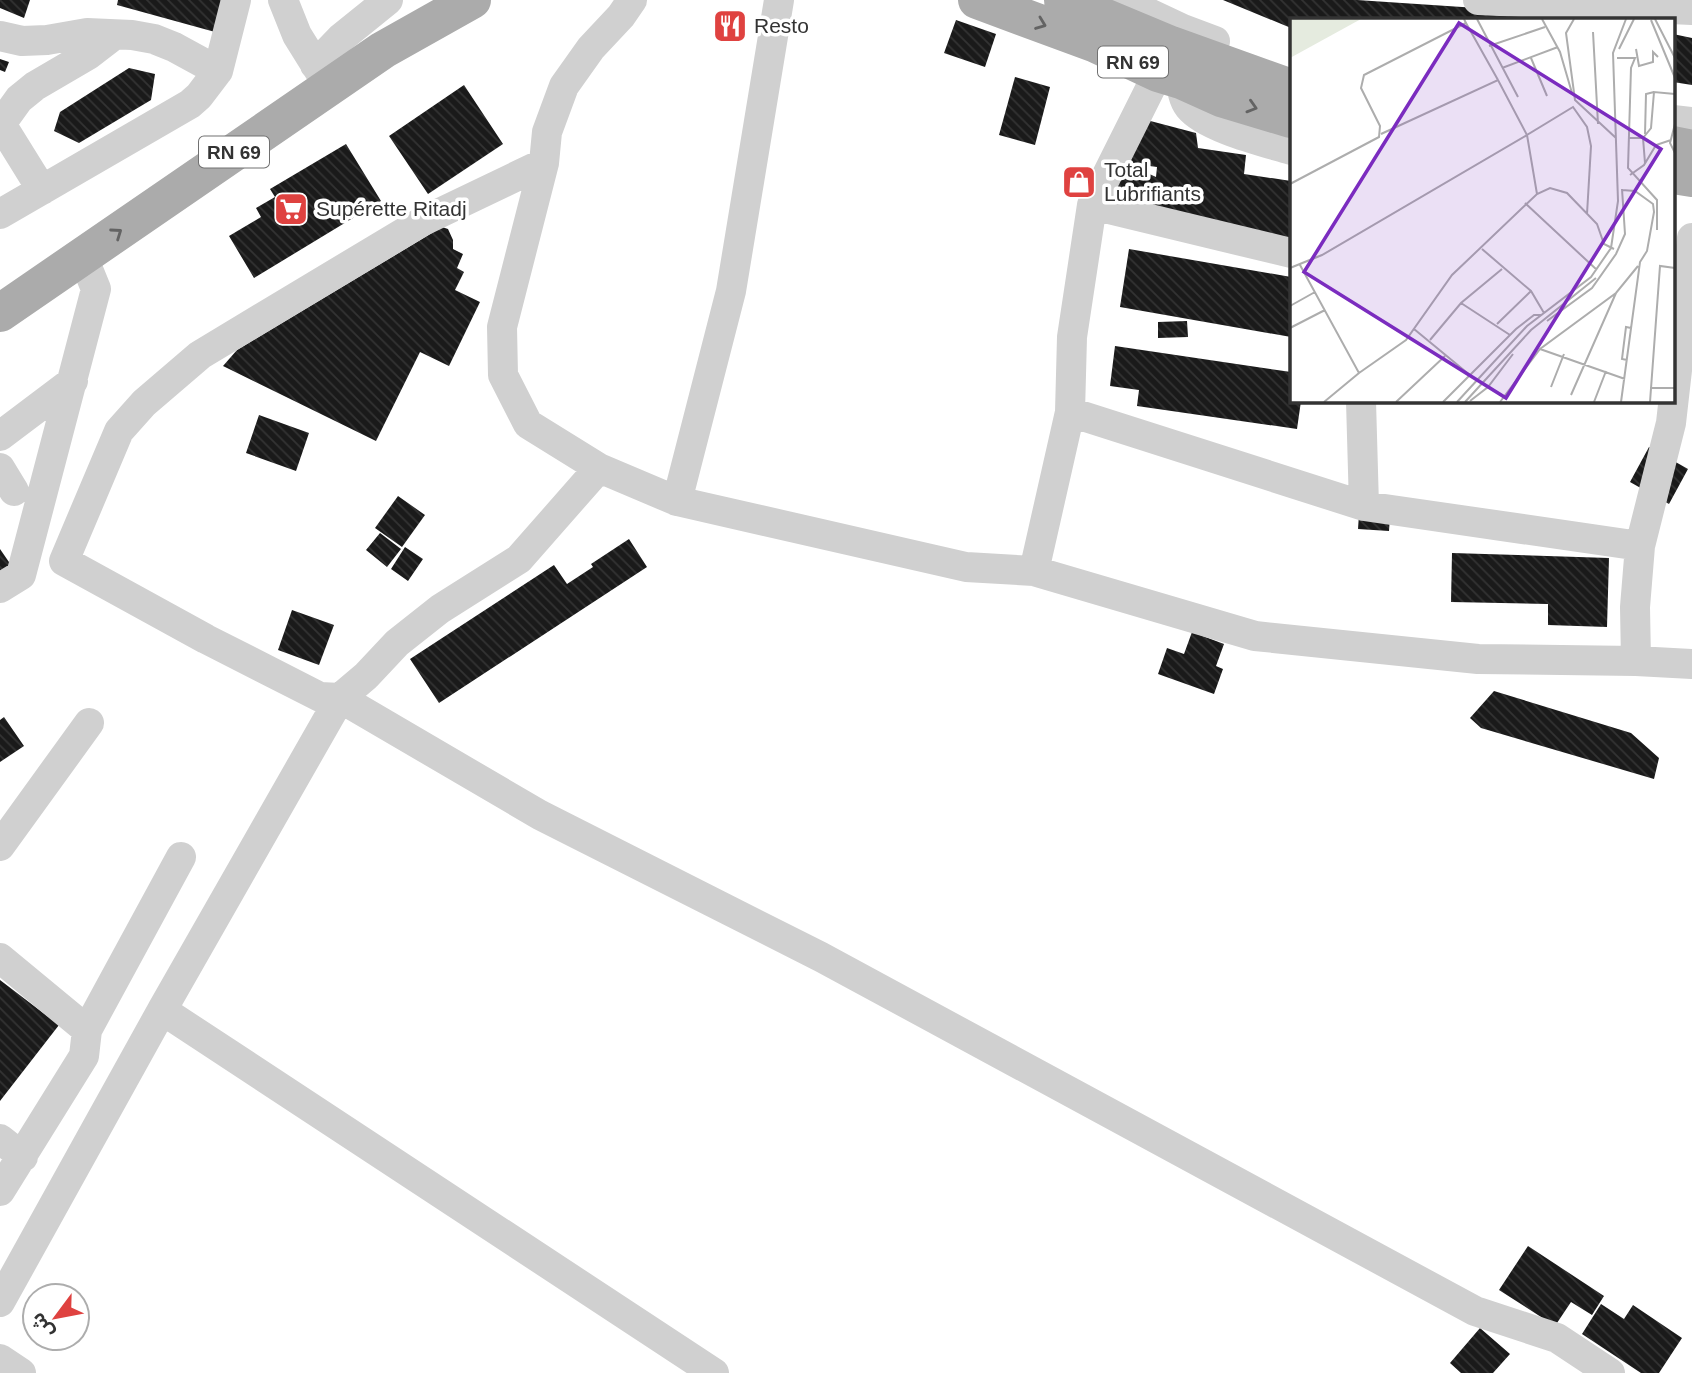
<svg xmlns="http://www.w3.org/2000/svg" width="1692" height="1373" font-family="Helvetica,'Noto Sans Arabic',sans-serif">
	<defs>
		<pattern id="building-back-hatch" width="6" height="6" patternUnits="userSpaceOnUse" patternTransform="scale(1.75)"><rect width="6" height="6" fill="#1a1a1a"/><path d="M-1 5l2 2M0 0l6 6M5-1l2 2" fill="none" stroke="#333"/></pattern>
	</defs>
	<rect width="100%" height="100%" fill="#fff"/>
	<!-- building -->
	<path fill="url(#building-back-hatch)" d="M 0,0 L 30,0 L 24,18 L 0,8 Z
		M 118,0 L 224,0 L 215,32 L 117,5 Z
		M 1223,0 L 1357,0 L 1580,15 L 1593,19 L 1291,19 L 1291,28 Z
		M 956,20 L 996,34 L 985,67 L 944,53 Z
		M 1673,34 L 1692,38 L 1692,85 L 1673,82 Z
		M 0,59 L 9,62 L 5,72 L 0,70 Z
		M 129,68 L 155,74 L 151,100 L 79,143 L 54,131 L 60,112 Z
		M 1015,77 L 1050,87 L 1035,145 L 999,135 Z
		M 464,85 L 503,144 L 428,194 L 389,136 Z
		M 1139,118 L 1196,133 L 1198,148 L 1246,155 L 1244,174 L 1291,181 L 1291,251 L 1149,233 L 1153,199 L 1143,221 L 1098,200 L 1117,159 L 1156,177 L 1157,167 L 1127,163 Z
		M 346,144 L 381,201 L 254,278 L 229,236 L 261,217 L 256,208 L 275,197 L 270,189 Z
		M 442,227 L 448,229 L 453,240 L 453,249 L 463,254 L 457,268 L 464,272 L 455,290 L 480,302 L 449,366 L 420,352 L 376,441 L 223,366 L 237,350 Z
		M 1129,249 L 1291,277 L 1291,337 L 1120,307 Z
		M 1187,321 L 1188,337 L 1158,338 L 1158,322 Z
		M 1115,346 L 1291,372 L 1291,401 L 1301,401 L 1297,429 L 1137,406 L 1139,390 L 1110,386 Z
		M 259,415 L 309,433 L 296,471 L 246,453 Z
		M 1649,447 L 1688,469 L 1669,504 L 1630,482 Z
		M 398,496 L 425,515 L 402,547 L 375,528 Z
		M 1360,500 L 1391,501 L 1389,531 L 1358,529 Z
		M 380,533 L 401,549 L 387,567 L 366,550 Z
		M 629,539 L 647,567 L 439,703 L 410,659 L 554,565 L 567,584 L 593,567 L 591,564 Z
		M 405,547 L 423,559 L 408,581 L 391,569 Z
		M 0,549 L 11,565 L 0,572 Z
		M 1452,553 L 1609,558 L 1607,627 L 1548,625 L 1548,604 L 1451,602 Z
		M 292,610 L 334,625 L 319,665 L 278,650 Z
		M 1192,632 L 1224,644 L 1216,666 L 1223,669 L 1214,694 L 1158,674 L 1167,648 L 1184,654 Z
		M 1494,691 L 1631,733 L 1659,758 L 1654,779 L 1481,728 L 1470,718 Z
		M 4,717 L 24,746 L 0,762 L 0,720 Z
		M 0,980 L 59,1025 L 0,1101 Z
		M 1528,1246 L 1604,1296 L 1592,1315 L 1571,1302 L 1555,1326 L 1499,1290 Z
		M 1601,1304 L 1624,1319 L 1633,1305 L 1682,1338 L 1659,1373 L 1641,1373 L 1582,1334 Z
		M 1480,1328 L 1510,1354 L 1493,1373 L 1461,1373 L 1450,1363 Z"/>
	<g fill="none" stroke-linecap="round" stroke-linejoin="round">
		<!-- minor -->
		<path stroke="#d0d0d0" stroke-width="30" d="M 283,0 L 297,35 L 325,80
			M 632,0 L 621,16 L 591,48 L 564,86 L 547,132 L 544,163 L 502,327 L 503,375 L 528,424 L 599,468 L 677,501 L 966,567 L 1034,571 L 1255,636 L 1478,659 L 1636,661 L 1692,664
			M 1121,0 L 1183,29 L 1215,41
			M 1478,0 L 1692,10
			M 0,36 L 22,41 L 47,40 L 87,33 L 132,35 L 154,39 L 174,47 L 218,71
			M 315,65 L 341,38 L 388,0
			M 1181,80 C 1182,90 1183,99 1189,107 C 1206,128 1265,142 1291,150
			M 1673,120 L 1692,122
			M 544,163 L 423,221 L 200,355 L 144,403 L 119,431 L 64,561 L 206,639 L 320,697 L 340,698 L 366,676 L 397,643 L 440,609 L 519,559 L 599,468
			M 42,190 L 1,124 L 19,99 L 35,86 L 88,55 L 114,35
			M 1092,205 L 1291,253
			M 0,214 L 190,104 L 199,96 L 218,71 L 236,0
			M 1361,401 L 1364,506
			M 1070,412 L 1364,506 L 1640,546
			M 0,436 L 73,381
			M 0,468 L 14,491
			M 677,501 L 731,291 L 779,0
			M 1034,571 L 1070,412 L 1072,337 L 1092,205 L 1158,73
			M 0,588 L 21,575 L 96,289 L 83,257
			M 1636,661 L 1635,607 L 1640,546 L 1671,423 L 1692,238
			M 0,846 L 89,723
			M 0,958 L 87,1030
			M 0,1139 L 23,1157
			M 0,1191 L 84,1056 L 87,1030 L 181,857
			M 0,1302 L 162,1010
			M 0,1359 L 21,1373
			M 714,1373 L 162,1010 L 340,698 L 540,815 L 821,957 L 1475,1311 L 1557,1338 L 1610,1373"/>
		<!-- major -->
		<path stroke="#ababab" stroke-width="38" d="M 977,0 L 1096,44 L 1158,73 L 1181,80 L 1221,98 L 1291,119
			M 1063,0 L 1171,45 L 1291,88
			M 1673,145 L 1692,149
			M 1673,175 L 1692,178
			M 0,313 L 383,50 L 472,0"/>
	</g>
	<!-- one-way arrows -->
	<defs><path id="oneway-chevron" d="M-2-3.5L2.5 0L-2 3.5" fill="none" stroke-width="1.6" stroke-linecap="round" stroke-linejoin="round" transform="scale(1.75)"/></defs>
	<g stroke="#636363">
		<use href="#oneway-chevron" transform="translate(1041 24) rotate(21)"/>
		<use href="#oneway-chevron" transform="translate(1252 107) rotate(17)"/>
		<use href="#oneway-chevron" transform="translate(117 233) rotate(-35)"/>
	</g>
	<!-- icons -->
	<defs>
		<g id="restaurant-square" transform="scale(1.75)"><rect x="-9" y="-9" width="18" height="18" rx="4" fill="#df4240" stroke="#fff"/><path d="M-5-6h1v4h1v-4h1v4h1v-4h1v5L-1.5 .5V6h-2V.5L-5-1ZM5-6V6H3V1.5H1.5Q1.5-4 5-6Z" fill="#fff"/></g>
		<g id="shop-square" transform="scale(1.75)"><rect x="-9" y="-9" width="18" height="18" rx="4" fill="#df4240" stroke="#fff"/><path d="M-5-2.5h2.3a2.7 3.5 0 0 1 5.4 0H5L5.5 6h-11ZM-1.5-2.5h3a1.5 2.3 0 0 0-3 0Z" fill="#fff"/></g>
		<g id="supermarket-square" transform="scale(1.75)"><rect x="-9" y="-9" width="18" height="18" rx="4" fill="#df4240" stroke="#fff"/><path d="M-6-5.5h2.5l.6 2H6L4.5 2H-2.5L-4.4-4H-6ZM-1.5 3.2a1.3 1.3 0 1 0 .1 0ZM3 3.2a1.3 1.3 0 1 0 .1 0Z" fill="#fff"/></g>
	</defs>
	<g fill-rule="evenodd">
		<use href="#restaurant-square" x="730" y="26"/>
		<use href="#shop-square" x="1079" y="182"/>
		<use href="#supermarket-square" x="291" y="209"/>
	</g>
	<g text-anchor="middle" stroke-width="7" stroke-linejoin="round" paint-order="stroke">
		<!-- shield labels -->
		<g fill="#fff" stroke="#707070" stroke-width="2">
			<rect x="1098" y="46.5" width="70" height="31" rx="5"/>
			<rect x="199" y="136.5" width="70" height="31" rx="5"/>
		</g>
		<g font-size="19" font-weight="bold" fill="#333">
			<text x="1133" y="69">RN 69</text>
			<text x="234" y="159">RN 69</text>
		</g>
		<!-- poi labels -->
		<g font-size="21" fill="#333" stroke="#fff" text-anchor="start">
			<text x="754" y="33">Resto</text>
			<text x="1104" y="177">Total<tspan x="1104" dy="24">Lubrifiants</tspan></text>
			<text x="316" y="216">Supérette Ritadj</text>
		</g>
	</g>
	<!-- overview -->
	<g transform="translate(1290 18)">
		<rect width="385" height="385" fill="#fff"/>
		<path d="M 0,1 L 71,1 L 0,40 Z" fill="#e5ebdf"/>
		<path fill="none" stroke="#adadad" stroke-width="2" d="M 187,1 L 228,79M 252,1 L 270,34 L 282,75M 284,1 L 276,15 L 285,82 L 326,120M 365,1 L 385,40M 361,2 L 385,60M 176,5 L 208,62M 303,14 L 308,106M 199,28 L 255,9M 329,31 L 344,1M 346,31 L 349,48 L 363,44 L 363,34 L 368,39M 241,40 L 257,78M 327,40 L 345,40 L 341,50 L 338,150 L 367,182 L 367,212M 212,50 L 268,29M 385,106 L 380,125 L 385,135M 355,116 L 356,76 L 364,74M 339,120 L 353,120 L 355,145M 353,120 L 361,110 L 364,74 L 385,76M 340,157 L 354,147 L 366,127 L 381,122M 0,166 L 89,119 L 90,108 L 71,70 L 74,57 L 176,5 L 174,1M 247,176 L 237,117 L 283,89 L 297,109 L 301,128 L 297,196M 235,185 L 307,252M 192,231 L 241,273 L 254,295M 10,247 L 69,355 L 34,384M 0,250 L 32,237 L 237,117 L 208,62 L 91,116M 171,285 L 220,317M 0,288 L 25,274M 257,303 L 302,270 L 326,236 L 335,216 L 332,171M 207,306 L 241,273M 0,310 L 35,292M 124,311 L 181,358M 140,322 L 171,285 L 212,251M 250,331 L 335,361M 337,342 L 332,341 L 336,309 L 341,310M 69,355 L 116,322 L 162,257 L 247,176 L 260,170 L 277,175 L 307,206 L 314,226 L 324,231M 261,369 L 274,336M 360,370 L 385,370M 281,377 L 326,275M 180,383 L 198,369 L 223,336M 106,384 L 155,338M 153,384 L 226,311 L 244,297 L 251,297M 167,384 L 237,308 L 301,259 L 321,230 L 328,183 L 323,35 L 336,1M 175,384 L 241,312 L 306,260M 210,384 L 250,331 L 326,275 L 348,248M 304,384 L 316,353M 331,384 L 350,244 L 357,233 L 364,194 L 363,186 L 345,173 L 332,172M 360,384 L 370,248 L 385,250"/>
		<path fill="#7b2cbf" fill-opacity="0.15" stroke="#7b2cbf" stroke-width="3.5" d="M 169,5 L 371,131 L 216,380 L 14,254 Z"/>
		<rect width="385" height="385" fill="none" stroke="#333" stroke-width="3.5"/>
	</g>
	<!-- north arrow -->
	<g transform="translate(56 1317) rotate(238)"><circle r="33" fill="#ffffff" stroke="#adadad" stroke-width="2"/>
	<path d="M0-5L12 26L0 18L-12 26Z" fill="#df4240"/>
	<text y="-10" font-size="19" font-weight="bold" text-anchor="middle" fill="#333333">ش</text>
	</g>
</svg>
